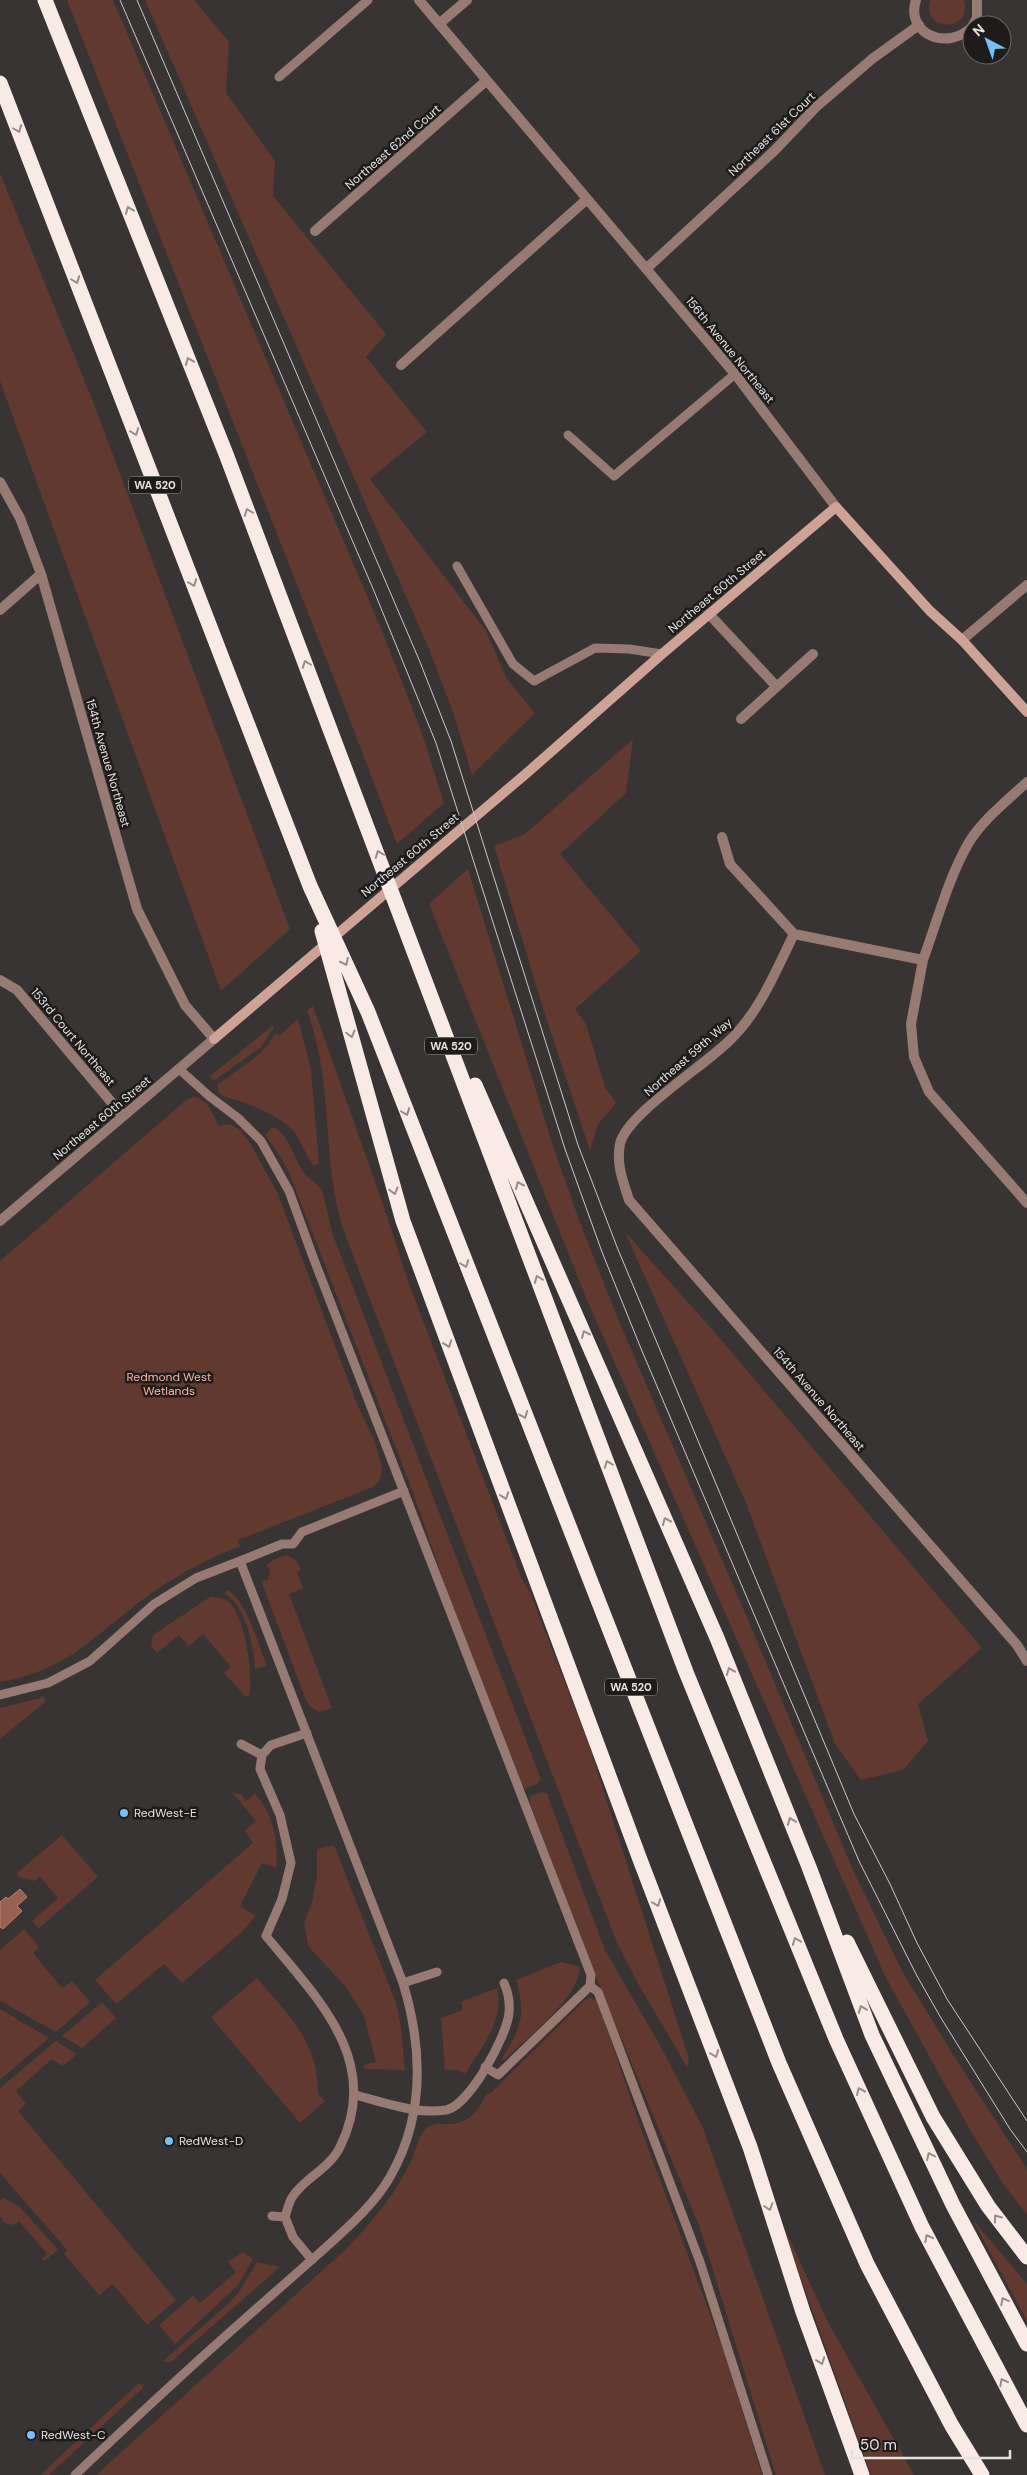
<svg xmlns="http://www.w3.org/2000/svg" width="1027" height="2475" font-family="'DM Sans',sans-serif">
	<rect width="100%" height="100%" fill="#373433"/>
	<!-- green -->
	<path fill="#62392f" d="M 67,0 L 113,0 L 382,631 L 422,733 L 444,803 L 397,844 L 340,694 Z
		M 145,0 L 194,0 L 229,42 L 226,93 L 275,161 L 273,196 L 386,334 L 366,357 L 427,432 L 370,479 L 486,631 L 507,679 L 535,713 L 472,775 L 453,712 L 429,649 Z
		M 930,0 L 964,0 C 973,33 921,33 930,0 Z
		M 0,173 L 92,399 L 290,929 L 221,991 L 0,381 Z
		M 633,739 L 626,793 L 560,854 L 641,951 L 575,1009 L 586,1024 L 605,1087 L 616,1103 L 598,1124 L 590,1151 L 542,1005 L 494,846 L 525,834 Z
		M 468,869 L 554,1149 L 581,1225 L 618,1319 L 749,1622 L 853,1870 L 903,1973 L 959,2064 L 1027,2169 L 1027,2215 L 1002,2182 L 969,2128 L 886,1978 L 587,1300 L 429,904 Z
		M 313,1006 L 385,1210 L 409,1284 L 523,1582 L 530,1592 L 589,1745 L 689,2059 L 687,2067 L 640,1987 L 617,1943 L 343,1229 C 321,1158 334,1081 307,1011 Z
		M 298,1019 L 311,1070 L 319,1163 L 314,1166 C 305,1155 302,1142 294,1132 C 282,1116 243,1101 223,1096 L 219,1093 L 217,1085 C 237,1069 262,1058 275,1034 L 280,1035 Z
		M 272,1026 L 274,1028 L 261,1047 L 214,1081 L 210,1076 Z
		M 193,1097 C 208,1098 212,1114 219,1126 L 230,1124 L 240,1130 L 250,1143 L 277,1192 L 357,1404 L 376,1445 L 382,1468 L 380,1480 L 373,1487 L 238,1540 L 240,1546 C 207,1559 175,1576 146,1597 C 95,1635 67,1671 0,1682 L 0,1261 L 185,1101 Z
		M 273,1127 C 292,1137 293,1159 305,1174 C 311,1181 320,1184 323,1193 C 327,1207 329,1221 333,1235 L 541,1779 L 537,1784 L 525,1789 L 521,1783 L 451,1602 L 411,1487 L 290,1175 L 280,1156 L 265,1135 Z
		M 625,1232 L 711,1328 L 982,1648 L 918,1704 L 928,1741 L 903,1770 L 861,1780 L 835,1744 L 746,1503 Z
		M 286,1555 L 296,1560 L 301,1570 L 297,1572 L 303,1588 L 289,1594 L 332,1708 L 320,1712 L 310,1707 L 306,1700 L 263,1586 L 262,1581 L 268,1580 L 270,1570 L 266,1566 L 273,1560 Z
		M 226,1590 C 247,1598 258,1645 267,1666 L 255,1669 C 254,1647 245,1604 225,1594 Z
		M 210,1597 C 215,1597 221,1597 226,1600 C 245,1611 254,1676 249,1696 L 245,1696 L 224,1673 L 231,1667 L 203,1634 L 189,1646 L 179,1635 L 157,1653 L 151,1647 L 153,1635 Z
		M 44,1697 L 45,1702 L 0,1739 L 0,1708 Z
		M 232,1792 L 242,1795 L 246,1801 L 255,1794 C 273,1812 279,1844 276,1868 L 262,1863 L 240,1906 L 256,1916 L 242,1932 L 182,1983 L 164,1964 L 116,2004 L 95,1980 L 253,1843 L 245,1831 L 256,1821 Z
		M 542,1792 L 547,1794 L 605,1950 L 661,2047 L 703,2128 L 825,2475 L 776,2475 L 700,2228 L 604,1997 L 529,1801 L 531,1796 Z
		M 62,1835 L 98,1877 L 39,1928 L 32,1921 L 58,1898 L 40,1877 L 34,1881 L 17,1876 L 18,1872 Z
		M 334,1845 L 396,2003 L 401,2027 L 405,2070 L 364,2069 L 364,2065 L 376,2062 L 364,2016 L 346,1987 L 308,1946 L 304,1922 L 312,1903 L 317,1876 L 317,1849 Z
		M 24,1929 L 39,1947 L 33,1953 L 62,1988 L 72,1981 L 90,2002 L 56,2032 L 0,2001 L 0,1950 Z
		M 561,1962 L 580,1967 C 579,1998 526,2039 504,2060 L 501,2060 C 520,2028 527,2017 516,1980 Z
		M 257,1978 C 289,2016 318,2041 318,2094 L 325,2101 L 300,2123 L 211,2017 Z
		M 497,1988 C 505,2020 481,2048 465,2074 L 458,2070 L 445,2070 L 441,2018 L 463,2010 L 461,2002 Z
		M 590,1998 L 596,2000 L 599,2006 L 644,2137 L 724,2352 L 762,2475 L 96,2475 L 344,2251 C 370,2224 395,2196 411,2161 C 416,2151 418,2134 428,2127 C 434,2123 439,2124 446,2124 C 468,2125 477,2112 486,2095 L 491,2093 L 586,1999 Z
		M 102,2002 L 116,2018 L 82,2048 L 62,2036 Z
		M 0,2009 L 49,2038 L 0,2080 Z
		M 56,2041 L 77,2054 L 63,2066 L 52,2059 L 16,2091 L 26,2104 L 18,2111 L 176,2300 L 147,2325 L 113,2284 L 99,2295 L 64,2254 L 67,2250 L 0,2173 L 0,2088 Z
		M 3,2198 L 20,2207 L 58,2250 L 44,2261 L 42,2259 L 47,2254 L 19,2221 L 13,2225 L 5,2223 L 0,2217 L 0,2200 Z
		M 779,2217 L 829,2324 L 914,2475 L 871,2475 Z
		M 972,2219 L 1027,2284 L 1027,2321 Z
		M 243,2252 L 253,2259 L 238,2285 L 175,2344 L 159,2325 L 193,2296 L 200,2303 L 236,2272 L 228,2262 Z
		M 257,2262 L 280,2267 L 171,2362 L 162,2362 L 229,2303 L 239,2292 Z
		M 139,2383 L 141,2385 L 144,2383 L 143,2388 L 49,2475 L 40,2475 Z"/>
	<!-- water -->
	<path fill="#9b5f4f" stroke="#b1877b" d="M 20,1889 L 27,1897 L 17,1906 L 22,1911 L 3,1929 L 0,1927 L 0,1902 L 6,1897 L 8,1899 Z"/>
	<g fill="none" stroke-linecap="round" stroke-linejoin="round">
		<!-- lane -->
		<path stroke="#977b73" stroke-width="9" d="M 279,77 L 368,0
			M 568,435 L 614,476 L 735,374
			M 457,566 L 513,664 L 534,681 L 595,648 L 629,649 L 662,654
			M 179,1069 L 209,1096 L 238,1118 L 261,1141 L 289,1191 L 313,1257 L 591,1975 L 590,1986 L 498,2075 L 485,2067
			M 240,1561 L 282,1544 L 293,1544 L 302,1532 L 404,1491
			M 0,1695 L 48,1683 L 90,1661 L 154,1604 L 196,1578 L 240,1561 L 403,1983 C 423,2049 425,2116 390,2177 C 374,2205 347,2228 324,2249 C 296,2274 267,2299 239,2324 C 183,2373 129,2424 75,2475
			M 307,1733 L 271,1745 L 262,1755 L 260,1769 L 280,1815 L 291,1863 L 282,1899 L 266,1936 C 317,1998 383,2061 340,2147 C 330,2168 304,2179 293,2196 C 289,2201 287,2211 285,2217 L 293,2237 L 312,2260
			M 241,1744 L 262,1755
			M 403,1983 L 437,1972
			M 590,1986 L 598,1992 L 700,2262 L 768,2475
			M 355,2095 C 383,2102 417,2115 446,2110 C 469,2106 507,2036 509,2013 C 510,2003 508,1992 504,1983
			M 272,2216 L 285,2217"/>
		<!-- street -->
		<path stroke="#977b73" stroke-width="10" d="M 419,0 L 735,374 L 836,507
			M 916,0 C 905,33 946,52 972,27
			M 439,24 L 467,0
			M 973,25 L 977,18 L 977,0
			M 315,231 L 486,81
			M 647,268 L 774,151 L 816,107 L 872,59 L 919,25
			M 401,365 L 586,200
			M 0,482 L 20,518 L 41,574 L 137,909 L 185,1005 L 214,1039 L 0,1221
			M 0,610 L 41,574
			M 709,614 L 776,686
			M 962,640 L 1027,585
			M 741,719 L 813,654
			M 722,837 L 730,864 L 794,934 L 923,960 L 911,1024 L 914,1057 L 929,1092 L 1027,1203
			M 794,934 C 776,970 761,1009 732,1038 C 709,1063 626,1114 620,1144 C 616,1164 623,1181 629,1200 L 1017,1645 L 1027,1661
			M 923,960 C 937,922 948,879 968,844 C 982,820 1007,801 1027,782
			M 0,980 L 17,990 L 123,1116"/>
		<!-- secondary -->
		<path stroke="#cfa296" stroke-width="10" d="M 214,1039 L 528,772 L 662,654 L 836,507 L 930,611 L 962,640 L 1027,712"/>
		<!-- highway -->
		<path stroke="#f9eae6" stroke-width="15" d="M 45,0 L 226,454 L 686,1672 L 836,2039 L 922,2227 L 1027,2425
			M 0,83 L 310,886 L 368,1012 L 779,2063 L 867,2264 L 952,2426 L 982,2475
			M 322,931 L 403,1221 L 639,1857 L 750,2147 L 803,2312 L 862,2475
			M 475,1085 L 717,1638 L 809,1867 L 872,2035 L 953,2205 L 1027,2344
			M 847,1942 L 933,2117 L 988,2206 L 1027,2257"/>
		<!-- tram -->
		<path stroke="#cbc9c8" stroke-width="1" d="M 120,0 L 374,591 L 436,743 L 565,1149 L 602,1252 L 642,1351 L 859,1861 L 917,1976 L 941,2018 L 1010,2129 L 1027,2152
			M 137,0 L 420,662 L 451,741 L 578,1145 L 617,1247 L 854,1814 L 890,1884 L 917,1943 L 947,1999 L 1027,2121"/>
	</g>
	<!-- one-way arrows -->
	<defs><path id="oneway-chevron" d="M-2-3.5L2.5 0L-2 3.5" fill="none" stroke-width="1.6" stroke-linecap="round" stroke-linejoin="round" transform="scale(1.25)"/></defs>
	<g stroke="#968d8b">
		<use href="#oneway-chevron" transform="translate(18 129) rotate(69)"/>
		<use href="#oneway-chevron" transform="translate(129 210) rotate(-112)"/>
		<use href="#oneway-chevron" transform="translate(76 280) rotate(69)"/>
		<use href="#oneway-chevron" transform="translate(189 361) rotate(-112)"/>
		<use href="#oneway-chevron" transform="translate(135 432) rotate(69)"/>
		<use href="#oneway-chevron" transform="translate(248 512) rotate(-111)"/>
		<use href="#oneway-chevron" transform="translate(193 583) rotate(69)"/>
		<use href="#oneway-chevron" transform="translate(306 664) rotate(-111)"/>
		<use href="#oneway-chevron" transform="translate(379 854) rotate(-111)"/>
		<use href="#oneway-chevron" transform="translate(345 962) rotate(65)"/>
		<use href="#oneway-chevron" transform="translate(351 1034) rotate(75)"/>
		<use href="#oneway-chevron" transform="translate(406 1112) rotate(69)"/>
		<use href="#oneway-chevron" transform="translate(519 1185) rotate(-114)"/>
		<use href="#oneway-chevron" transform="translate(394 1191) rotate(75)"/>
		<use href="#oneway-chevron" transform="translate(465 1264) rotate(69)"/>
		<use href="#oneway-chevron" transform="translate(538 1279) rotate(-111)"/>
		<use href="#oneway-chevron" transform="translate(585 1334) rotate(-114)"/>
		<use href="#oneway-chevron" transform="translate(448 1344) rotate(70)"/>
		<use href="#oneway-chevron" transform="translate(524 1415) rotate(68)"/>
		<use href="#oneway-chevron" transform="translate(608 1464) rotate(-111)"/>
		<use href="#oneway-chevron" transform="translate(505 1496) rotate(70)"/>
		<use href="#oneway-chevron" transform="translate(666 1521) rotate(-114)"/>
		<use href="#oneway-chevron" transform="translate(730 1671) rotate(-112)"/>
		<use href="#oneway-chevron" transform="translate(791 1821) rotate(-112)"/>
		<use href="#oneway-chevron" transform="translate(657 1903) rotate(69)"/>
		<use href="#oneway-chevron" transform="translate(796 1941) rotate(-112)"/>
		<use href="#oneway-chevron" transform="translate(862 2009) rotate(-111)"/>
		<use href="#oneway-chevron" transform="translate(715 2054) rotate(69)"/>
		<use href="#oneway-chevron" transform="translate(860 2091) rotate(-114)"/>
		<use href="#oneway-chevron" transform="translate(930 2156) rotate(-115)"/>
		<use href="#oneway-chevron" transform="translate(769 2207) rotate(72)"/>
		<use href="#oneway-chevron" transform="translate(997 2218) rotate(-126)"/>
		<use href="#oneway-chevron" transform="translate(928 2238) rotate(-118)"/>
		<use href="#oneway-chevron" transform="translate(1004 2301) rotate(-118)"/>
		<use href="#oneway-chevron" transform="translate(821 2361) rotate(70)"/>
		<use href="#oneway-chevron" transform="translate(1003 2382) rotate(-118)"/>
	</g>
	<!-- markers -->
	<g fill="#77bff7" stroke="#1d1c1b" stroke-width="2">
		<circle cx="124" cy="1813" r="5"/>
		<circle cx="169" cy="2141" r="5"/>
		<circle cx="31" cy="2435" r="5"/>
	</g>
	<g text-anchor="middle" stroke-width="5" stroke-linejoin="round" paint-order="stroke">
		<!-- shield labels -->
		<g fill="#1d1c1b" stroke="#a9a7a6" stroke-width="1">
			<rect x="129" y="476.5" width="52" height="17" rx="4"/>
			<rect x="425" y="1037.5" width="52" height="17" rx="4"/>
			<rect x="605" y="1678.5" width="52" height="17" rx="4"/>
		</g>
		<g font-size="11" font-weight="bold" fill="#e5e3e2">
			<text x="155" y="489">WA 520</text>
			<text x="451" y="1050">WA 520</text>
			<text x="631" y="1691">WA 520</text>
		</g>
		<!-- street labels -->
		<g font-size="12" fill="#e5e3e2" stroke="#1d1c1b">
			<text transform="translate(772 134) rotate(-44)" y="4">Northeast 61st Court</text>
			<text transform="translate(393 147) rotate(-41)" y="4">Northeast 62nd Court</text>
			<text transform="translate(730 350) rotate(51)" y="4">156th Avenue Northeast</text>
			<text transform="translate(717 591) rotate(-40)" y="4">Northeast 60th Street</text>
			<text transform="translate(108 763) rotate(74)" y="4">154th Avenue Northeast</text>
			<text transform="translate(410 855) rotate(-40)" y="4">Northeast 60th Street</text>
			<text transform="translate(73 1037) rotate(50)" y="4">153rd Court Northeast</text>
			<text transform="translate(688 1057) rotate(-41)" y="4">Northeast 59th Way</text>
			<text transform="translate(102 1118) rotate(-40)" y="4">Northeast 60th Street</text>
			<text transform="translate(819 1399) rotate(49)" y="4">154th Avenue Northeast</text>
		</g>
		<!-- park labels -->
		<g font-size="12" fill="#fcb3a0" stroke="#1d1c1b">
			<text x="169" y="1381">Redmond West<tspan x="169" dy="14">Wetlands</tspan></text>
		</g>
		<!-- poi labels -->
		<g font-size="12" fill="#e5e3e2" stroke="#1d1c1b" text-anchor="start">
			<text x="134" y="1817">RedWest-E</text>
			<text x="179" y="2145">RedWest-D</text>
			<text x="41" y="2439">RedWest-C</text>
		</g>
	</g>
	<!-- north arrow -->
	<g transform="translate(987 40) rotate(319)"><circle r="24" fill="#1d1c1b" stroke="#6d6c6b"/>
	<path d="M0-4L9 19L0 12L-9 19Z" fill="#77bff7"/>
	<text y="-8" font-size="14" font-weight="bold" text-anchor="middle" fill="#e5e3e2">N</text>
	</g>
	<!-- scale -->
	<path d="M852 2450v8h158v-8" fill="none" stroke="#e5e3e2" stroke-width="2.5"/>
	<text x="860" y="2450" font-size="15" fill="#e5e3e2" stroke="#1d1c1b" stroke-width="4" paint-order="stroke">50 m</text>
</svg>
